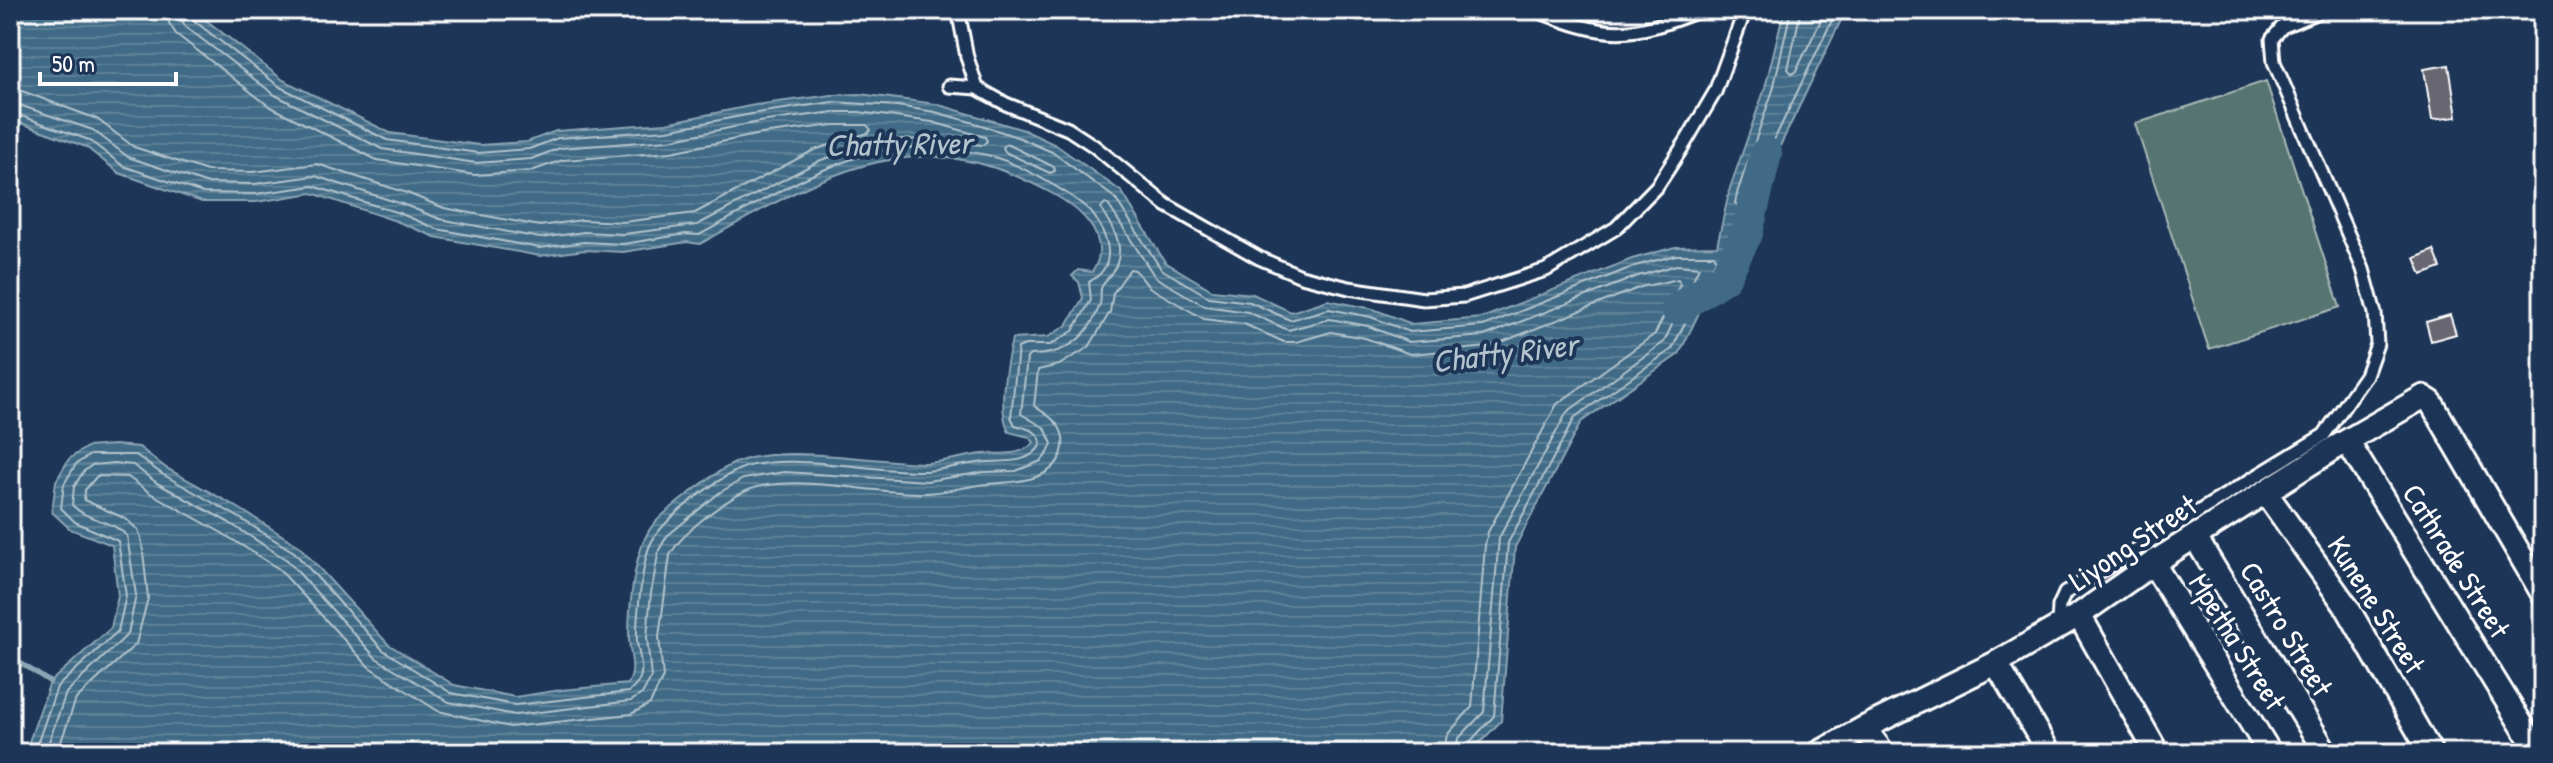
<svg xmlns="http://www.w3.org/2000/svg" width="2553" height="763" font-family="'Patrick Hand',sans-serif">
	<defs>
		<pattern id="water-rules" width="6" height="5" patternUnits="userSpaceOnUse" patternTransform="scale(2)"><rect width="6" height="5" fill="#406b85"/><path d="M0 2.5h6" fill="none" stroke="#5d8197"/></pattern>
	</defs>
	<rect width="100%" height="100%" fill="#1d3557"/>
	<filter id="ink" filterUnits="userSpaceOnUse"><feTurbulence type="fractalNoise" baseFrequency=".0125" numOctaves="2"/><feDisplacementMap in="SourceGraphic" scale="16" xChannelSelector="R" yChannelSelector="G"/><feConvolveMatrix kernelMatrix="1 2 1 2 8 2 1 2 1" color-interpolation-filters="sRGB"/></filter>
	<g filter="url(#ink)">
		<!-- garden -->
		<path fill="#577471" stroke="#abbab8" stroke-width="2" d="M 2266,81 L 2340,307 L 2209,349 L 2135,124 Z"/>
		<!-- water -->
		<path fill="url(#water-rules)" stroke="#8ca6b6" stroke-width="2" d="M 10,10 L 193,10 L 283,80 L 390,133 L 479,145 L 527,142 L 556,131 L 666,123 L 755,105 L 832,95 L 860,94 L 936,104 L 1024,130 L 1056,145 L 1122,192 L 1165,262 L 1212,290 L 1253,294 L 1291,312 L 1328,300 L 1373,309 L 1412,324 L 1482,318 L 1632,259 L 1675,247 L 1717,246 L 1730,188 L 1765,88 L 1784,10 L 1846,10 L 1679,354 L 1581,422 L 1515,547 L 1501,721 L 1470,753 L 25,753 L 50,682 L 111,628 L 118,596 L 112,545 L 70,529 L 52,512 L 56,481 L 69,459 L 87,447 L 114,445 L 139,447 L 166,468 L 237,507 L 299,546 L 388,644 L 454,685 L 515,697 L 561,690 L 628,684 C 637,669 629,654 629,637 C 629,607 634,548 653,525 C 663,513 677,503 690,493 C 704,482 719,470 735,463 C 779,443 873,462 923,463 C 943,463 963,456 983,454 C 1000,453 1022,457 1034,442 L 1029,437 L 1009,432 C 997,408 1006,365 1012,339 L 1048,337 L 1067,325 L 1083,298 L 1079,282 L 1072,276 L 1078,270 L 1092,272 C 1105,254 1099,233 1084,217 C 1067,199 1039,186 1016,176 C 897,124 803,187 700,244 L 687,242 L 623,252 L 585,250 L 540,256 L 435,237 L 396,221 L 312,193 L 256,202 L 202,202 L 119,173 L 86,147 L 10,119 Z"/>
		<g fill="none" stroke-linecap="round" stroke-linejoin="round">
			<!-- shore -->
			<path stroke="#b3c4ce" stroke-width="2" d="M 189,10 L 193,20 L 280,87 L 387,140 L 478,153 L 529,149 L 558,138 L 667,130 L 757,113 L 833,102 L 897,106 L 935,112 L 978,124 L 1020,138 L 1052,152 L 1115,198 L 1161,269 L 1209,297 L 1250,302 L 1290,320 L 1329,309 L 1371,317 L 1410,332 L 1483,326 L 1635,266 L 1676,255 L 1714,255 L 1716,260 L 1672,349 L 1575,417 L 1508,543 L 1494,716 L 1467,745 L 1465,753
				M 1791,10 L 1773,90 L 1738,190 L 1735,203 L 1738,207 L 1743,204 L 1837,10
				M 1801,10 L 1788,69 L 1792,74 L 1796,71 L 1826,10
				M 10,90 L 22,91 L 97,119 L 134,147 L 207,171 L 253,172 L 317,164 L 407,193 L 444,208 L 540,226 L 582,220 L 623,222 L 695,213 L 814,150 L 868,133 L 871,130 L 867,125 L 834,125 L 761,134 L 671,152 L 563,160 L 531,171 L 475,175 L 377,160 L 269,106 L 176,34 L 169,23 L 167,10
				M 10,102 L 93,130 L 128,157 L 205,183 L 254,184 L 315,176 L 402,204 L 440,219 L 540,238 L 584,232 L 623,234 L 697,225 L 821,160 L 892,139 L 938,140 L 983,145 L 987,141 L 985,137 L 932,122 L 859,112 L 834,112 L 759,122 L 669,140 L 560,148 L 531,159 L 476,163 L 382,149 L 275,95 L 186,27 L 181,19 L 179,10
				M 10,112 L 89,140 L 123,166 L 203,193 L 255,194 L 313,186 L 399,213 L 437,229 L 540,248 L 584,242 L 623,244 L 686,234 L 699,235 C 757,205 829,157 895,149 C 922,146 959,149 987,155 C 1014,161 1068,191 1089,210 C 1098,219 1109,241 1108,254 C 1108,268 1100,276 1089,282 L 1091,300 L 1073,331 L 1050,345 L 1025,345 L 1018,348 L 1011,417 L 1015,425 C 1027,429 1040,430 1041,444 C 1031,464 1005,461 987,462 C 966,463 946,470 926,471 C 875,473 782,450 738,470 C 713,482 661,520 650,545 C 642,564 636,621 637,642 C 638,652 644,668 640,678 C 638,684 634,688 629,692 L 515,705 L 451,693 L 383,650 L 294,552 L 233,514 L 162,474 L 136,455 L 90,455 L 76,464 L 64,484 L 61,508 L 75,522 L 118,541 L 126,596 L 118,631 L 57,687 L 34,753
				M 1007,144 L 1054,167 L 1055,171 L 1050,173 L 1005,152 L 1003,147 Z
				M 45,753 L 66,693 L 128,634 L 136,595 L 127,536 C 113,520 87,521 72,505 L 74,487 L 83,472 L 92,465 L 114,463 L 133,465 L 157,483 L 228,522 L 287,560 L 376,658 L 449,702 L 515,715 L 631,701 L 642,694 L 651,678 L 647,637 L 651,593 L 659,550 L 667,536 L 719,493 L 743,479 L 784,472 L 927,481 L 985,472 L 1016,471 L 1041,461 L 1048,453 L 1052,444 L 1045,428 L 1021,414 L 1027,358 L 1030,355 C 1065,355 1089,338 1100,304 C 1102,298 1099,291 1102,286 C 1111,272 1120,267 1119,248 C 1118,234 1107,220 1101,208 L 1105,203 L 1109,206 L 1155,277 L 1205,306 L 1248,312 L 1288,330 L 1330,319 L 1368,326 L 1409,342 L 1484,336 L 1638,276 L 1677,265 L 1699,267 L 1664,342 L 1567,412 L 1499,538 L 1484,712 L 1458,739 L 1455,753
				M 57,753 L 76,699 L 136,644 L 148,598 L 142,542 L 138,530 L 126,519 L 84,500 L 85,490 L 97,476 L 128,477 L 150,493 L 222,533 L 279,569 L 369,667 L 438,711 L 510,727 L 631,714 L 650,704 L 663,677 L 659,637 L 670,555 C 684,530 734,491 762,486 C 814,477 873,494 927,493 C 947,492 967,486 988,484 C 1014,482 1058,482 1063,447 C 1066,425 1049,416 1034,406 L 1038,370 L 1059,365 L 1089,347 L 1110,312 L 1113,293 L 1130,269 L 1135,270 L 1149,287 L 1204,319 L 1244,324 L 1284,342 L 1296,342 L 1331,332 L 1365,338 L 1410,354 L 1489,347 L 1641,287 L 1678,279 L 1680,284 L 1655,334 L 1557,404 L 1488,532 L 1485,545 L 1472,707 L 1447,735 L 1443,753"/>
			<!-- stream -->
			<path stroke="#8ca6b6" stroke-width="5" d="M 10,656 L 50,682"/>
			<!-- river -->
			<path stroke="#406b85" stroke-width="32" d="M 1677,309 L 1725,277 L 1747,233 L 1766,153"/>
		</g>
		<!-- building -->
		<path fill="#676671" stroke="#fff" stroke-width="2" d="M 2449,65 L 2457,117 L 2432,120 L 2424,69 Z
			M 2434,250 L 2441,268 L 2422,275 L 2415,258 Z
			M 2450,315 L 2456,334 L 2431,341 L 2426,322 Z"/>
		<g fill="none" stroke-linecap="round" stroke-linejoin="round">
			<!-- service casing -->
			<g stroke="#fff" stroke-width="17">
				<path id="service" d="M 958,10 L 967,57 L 977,88
					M 1535,10 C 1608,39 1628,39 1701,10
					M 949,86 L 977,88 L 1006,104 L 1068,129 L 1094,146 L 1166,205 L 1259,258 L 1301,276 L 1349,288 L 1424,299 L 1464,296 L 1546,270 L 1616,228 L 1657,186 L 1685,143 L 1715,92 L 1745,10
					M 2058,625 L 2059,606 L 2065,593 L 2324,435 L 2366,375 L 2377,344 L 2375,313 L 2363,269 L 2274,62 L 2272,39 L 2282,27 L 2323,10"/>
			</g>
			<!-- minor casing -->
			<g stroke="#fff" stroke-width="28">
				<path id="minor" d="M 2347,441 L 2539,753
					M 2266,493 L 2348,609 L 2431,753
					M 2195,537 L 2326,753
					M 2153,563 L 2270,753
					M 2079,615 L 2157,753
					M 1996,663 L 2049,753
					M 1864,728 L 1996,663 L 2079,615 L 2153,563 L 2333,449 L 2423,397 L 2431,402 L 2543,594
					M 1819,753 L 1864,728 L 1883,753"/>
			</g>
			<!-- service -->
			<use href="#service" stroke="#1d3557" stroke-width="11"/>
			<!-- minor -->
			<use href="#minor" stroke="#1d3557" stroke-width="22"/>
		</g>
	</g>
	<g text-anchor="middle" stroke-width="8" stroke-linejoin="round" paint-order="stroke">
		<!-- street labels -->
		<g font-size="30" fill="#fff" stroke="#1d3557">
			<text transform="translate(2133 543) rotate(-34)" y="10">Liyong Street</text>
			<text transform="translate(2456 561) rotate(58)" y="10">Cathrade Street</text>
			<text transform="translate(2376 605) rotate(58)" y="10">Kunene Street</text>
			<text transform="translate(2286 629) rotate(59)" y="10">Castro Street</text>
			<text transform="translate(2237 642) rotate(58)" y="10">Mpetha Street</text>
		</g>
		<!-- water labels -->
		<g font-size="32" font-style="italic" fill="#b3c4ce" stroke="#1d3557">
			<text transform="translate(899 144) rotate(-1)" y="11">Chatty River</text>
			<text transform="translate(1505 353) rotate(-7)" y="11">Chatty River</text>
		</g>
	</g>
	<!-- margin -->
	<rect width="2553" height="763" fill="none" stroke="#1d3557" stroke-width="40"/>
	<rect x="20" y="20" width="2513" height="723" fill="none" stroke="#fff" stroke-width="3" filter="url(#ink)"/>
	<!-- scale -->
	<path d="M40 72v12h136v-12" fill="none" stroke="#ffffff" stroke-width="4"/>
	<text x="52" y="72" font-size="24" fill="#ffffff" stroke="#1d3557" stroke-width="6" paint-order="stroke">50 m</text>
</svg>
